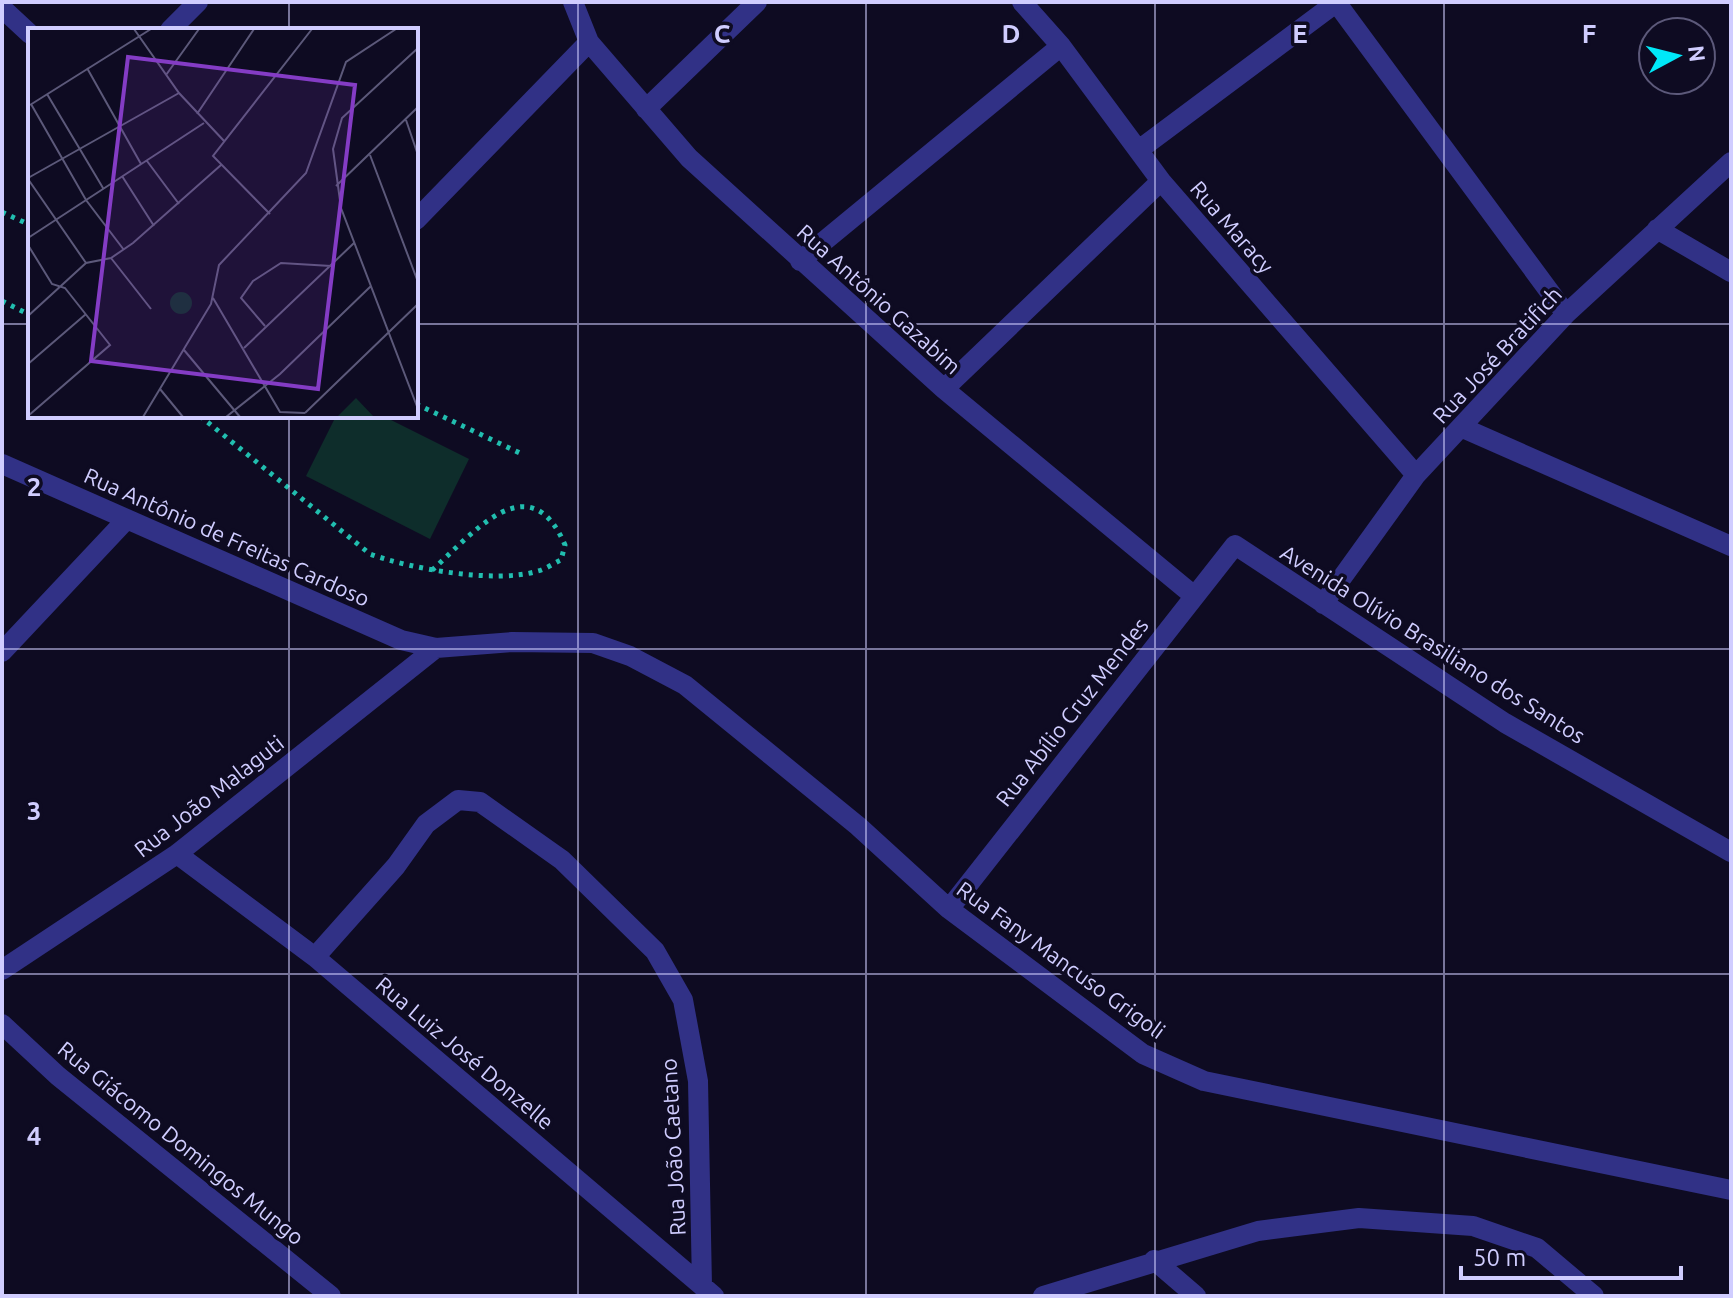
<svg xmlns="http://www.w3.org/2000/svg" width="1733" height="1298" font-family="Ubuntu,sans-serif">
	<rect width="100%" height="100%" fill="#0e0b22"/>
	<!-- park -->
	<path fill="#0e2d2b" d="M 336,416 L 383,416 L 469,459 L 430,539 L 306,476 Z"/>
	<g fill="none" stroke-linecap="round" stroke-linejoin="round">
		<!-- path -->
		<path stroke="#21beaf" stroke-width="5" stroke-dasharray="4 6" stroke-linecap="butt" d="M 2,212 L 30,225
			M 2,301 L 30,315
			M 416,404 L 522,454
			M 200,416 L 370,554 C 411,569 496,584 538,571 C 546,569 554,563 561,560 L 565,545 C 529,461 471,536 430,572"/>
		<!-- minor -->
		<path stroke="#313186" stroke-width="20" d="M 573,2 L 589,42 L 689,158 L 944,389 L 1193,595
			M 1022,2 L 1061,46 L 1161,181 L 1416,475
			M 1336,2 L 1566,314
			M 2,8 L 30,34
			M 170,30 L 198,2
			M 646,109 L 757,2
			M 1140,149 L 1337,2
			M 416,220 L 589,42
			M 1657,229 L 1731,272
			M 800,261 L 1061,46
			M 944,389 L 1161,181
			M 1463,428 L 1731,546
			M 2,464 L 401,640 L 436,648 L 512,642 L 593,643 L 630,656 L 685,685 L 858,826 L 949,909 L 1143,1054 L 1204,1081 L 1731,1190
			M 1323,604 L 1416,475 L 1566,314 L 1731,162
			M 2,652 L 126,520
			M 177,854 L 315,957 L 714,1296
			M 949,909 L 1235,545 L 1505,723 L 1731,852
			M 315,957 L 396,866 L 426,824 L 458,800 L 480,802 L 562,860 L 655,951 L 683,1000 L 698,1081 L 702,1286
			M 2,970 L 177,854 L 436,648
			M 2,1024 L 58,1076 L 331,1296
			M 1154,1260 L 1196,1296
			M 1043,1296 L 1258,1231 L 1359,1218 L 1473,1226 L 1537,1248 L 1594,1296"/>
	</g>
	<!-- grid -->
	<path fill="none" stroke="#d0cdff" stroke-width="2" stroke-opacity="0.55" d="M 289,2 L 289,30M 578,2 L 578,1296M 866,2 L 866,1296M 1155,2 L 1155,1296M 1444,2 L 1444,1296M 2,324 L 30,324M 416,324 L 1731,324M 289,416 L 289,1296M 2,649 L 1731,649M 2,974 L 1731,974"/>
	<g text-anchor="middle" stroke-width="7" stroke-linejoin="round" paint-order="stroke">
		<!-- street labels -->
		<g font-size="22" fill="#d0cdff" stroke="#0e0b22">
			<text transform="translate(1232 227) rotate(49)" y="8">Rua Maracy</text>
			<text transform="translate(879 299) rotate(42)" y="8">Rua Antônio Gazabim</text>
			<text transform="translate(1497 355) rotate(-47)" y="8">Rua José Bratifich</text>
			<text transform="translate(227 537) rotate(24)" y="8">Rua Antônio de Freitas Cardoso</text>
			<text transform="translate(1433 644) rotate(32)" y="8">Avenida Olívio Brasiliano dos Santos</text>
			<text transform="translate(1072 712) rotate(-52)" y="8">Rua Abílio Cruz Mendes</text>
			<text transform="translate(209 796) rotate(-38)" y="8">Rua João Malaguti</text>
			<text transform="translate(1061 960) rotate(36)" y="8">Rua Fany Mancuso Grigoli</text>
			<text transform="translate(465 1053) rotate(40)" y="8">Rua Luiz José Donzelle</text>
			<text transform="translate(181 1143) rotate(39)" y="8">Rua Giácomo Domingos Mungo</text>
			<text transform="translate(673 1147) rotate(-93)" y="8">Rua João Caetano</text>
		</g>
	</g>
	<!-- overview -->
	<g transform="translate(28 28)">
		<rect width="390" height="390" fill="#0e0b22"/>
		<path d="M142 275a11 11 0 1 1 22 0a11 11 0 1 1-22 0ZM 328,370 L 346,389 L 309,389 Z" fill="#0e2d2b"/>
		<path fill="none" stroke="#5c597a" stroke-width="2" d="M 106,1 L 151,65 L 197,114M 390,20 L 314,90 L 305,121 L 313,180 L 390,381M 59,40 L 113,136M 138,47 L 171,1M 19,66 L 75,160M 3,76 L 58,172 L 96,222M 2,77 L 123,1M 169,86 L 226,1M 378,92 L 390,127M 342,127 L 390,254M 119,133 L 151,176M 94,148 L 126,198M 0,150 L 151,65M 0,151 L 58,235M 308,158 L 390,79M 242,186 L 185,128 L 284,1M 0,210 L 176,95M 0,217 L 24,256 L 37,260 L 82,317 L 0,388M 83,230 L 123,281M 185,270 L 252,384 L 277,385M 0,288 L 58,235 L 83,230 L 105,215 L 193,137M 237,298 L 213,270 L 225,253 L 253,235 L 303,238M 216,320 L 326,215M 156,322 L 212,389M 0,336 L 58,286M 132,361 L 155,389M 277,385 L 390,276M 115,389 L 183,276 L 191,237 L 278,145 L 318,34 L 368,1M 198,389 L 252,346 L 343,258"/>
		<path fill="#843cc5" fill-opacity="0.15" stroke="#843cc5" stroke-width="4" d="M 100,29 L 327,57 L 290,361 L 63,333 Z"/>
		<rect width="390" height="390" fill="none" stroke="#d0cdff" stroke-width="4"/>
	</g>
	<g font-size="26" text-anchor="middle" font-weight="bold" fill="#d0cdff" stroke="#0e0b22" stroke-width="7" stroke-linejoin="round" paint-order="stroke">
		<text x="722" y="43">C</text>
		<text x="1011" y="43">D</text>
		<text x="1300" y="43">E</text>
		<text x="1589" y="43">F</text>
		<text x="34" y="496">2</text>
		<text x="34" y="820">3</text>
		<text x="34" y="1145">4</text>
	</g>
	<!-- border -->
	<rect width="1733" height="1298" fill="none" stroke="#d0cdff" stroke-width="8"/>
	<!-- north arrow -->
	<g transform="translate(1677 56) rotate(83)"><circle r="38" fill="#0e0b22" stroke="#5c597a" stroke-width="2"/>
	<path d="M0-6L14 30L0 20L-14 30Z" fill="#00e8f8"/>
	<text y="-12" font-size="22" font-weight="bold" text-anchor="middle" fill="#d0cdff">N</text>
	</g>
	<!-- scale -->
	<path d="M1461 1266v12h220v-12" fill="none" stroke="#d0cdff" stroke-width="4"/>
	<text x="1473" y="1266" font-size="24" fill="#d0cdff" stroke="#0e0b22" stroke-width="6" paint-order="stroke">50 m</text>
</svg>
